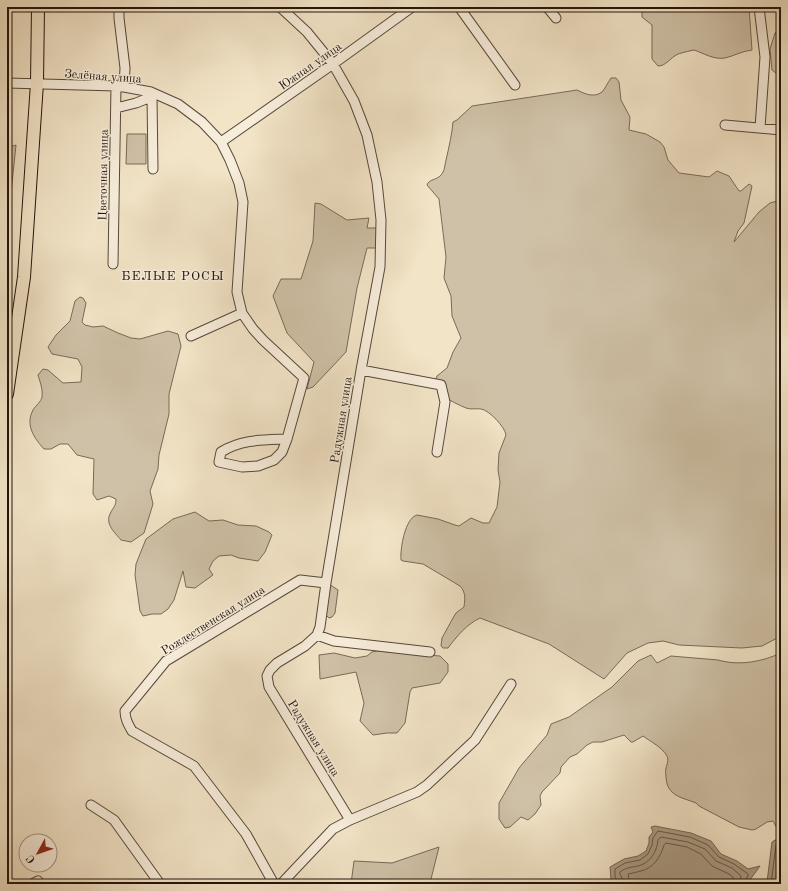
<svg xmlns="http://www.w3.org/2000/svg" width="788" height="891" font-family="'Old Standard TT',serif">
	<rect width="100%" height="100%" fill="#f2e4c7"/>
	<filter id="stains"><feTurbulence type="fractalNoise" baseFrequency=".005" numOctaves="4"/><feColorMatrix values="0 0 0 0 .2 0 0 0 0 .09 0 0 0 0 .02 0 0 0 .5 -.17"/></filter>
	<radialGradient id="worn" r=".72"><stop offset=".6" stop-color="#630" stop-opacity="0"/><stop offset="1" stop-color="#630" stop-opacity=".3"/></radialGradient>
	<!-- green -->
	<path fill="#cfc1a7" stroke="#786a58" d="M 642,7 L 749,7 L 752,50 C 742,51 734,56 725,58 C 714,60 703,53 694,50 C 689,51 681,53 678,54 C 670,58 666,66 658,66 L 652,59 L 652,25 L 642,17 Z
		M 781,29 L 781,74 L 776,73 L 772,70 L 770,49 L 775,33 Z
		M 611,78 L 616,78 L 619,82 L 621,100 L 630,117 L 629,130 L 646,134 L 660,142 L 664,147 L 668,160 L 679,173 L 709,177 L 717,171 L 729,176 L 739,191 L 741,191 L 749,184 L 752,186 L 744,223 L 738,231 L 734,242 L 759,212 L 770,203 L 781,200 L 781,636 L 762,646 L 742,648 L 679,645 L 663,641 L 648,643 L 627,653 L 604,679 L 549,644 L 480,618 C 467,624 457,636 448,648 L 443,648 L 441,646 L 442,638 L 453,618 L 456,613 L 464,607 C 465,598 466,593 460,586 L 423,564 L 403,561 L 401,560 C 400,549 405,518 417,515 L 438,519 L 455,525 L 459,526 L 471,518 L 483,523 L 489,523 L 497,507 L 500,482 L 498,470 L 499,453 L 506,435 C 505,427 489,410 481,409 C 476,408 471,410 466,408 C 459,405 450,401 444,396 C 440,393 437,388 434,384 L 437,376 L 447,368 L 453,352 L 461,338 L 452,316 L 451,296 L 444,278 L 446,257 L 439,199 L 427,185 C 429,178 439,181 443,172 C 445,169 445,163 446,160 C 449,147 452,134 453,122 L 457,120 L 472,106 L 577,90 C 585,94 594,98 602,92 C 605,89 608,82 611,78 Z
		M 127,134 L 146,134 L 146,164 L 126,164 Z
		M 16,145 L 7,231 L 7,148 Z
		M 315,203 L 321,204 L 347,220 L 369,218 L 367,228 L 377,228 L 377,248 L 367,248 L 357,288 L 346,352 L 313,387 L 307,389 L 314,362 L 287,333 L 273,296 L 281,279 L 301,279 L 313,241 Z
		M 80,297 L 83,298 L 86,303 L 82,322 L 85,325 L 93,327 L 103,326 L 118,333 L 131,338 L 140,339 L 168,331 L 178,334 L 181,346 L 169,394 L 169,414 L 159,455 L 158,469 L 150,491 L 153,504 L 144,533 L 131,542 L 121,540 C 115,533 105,524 110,514 C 113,507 116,507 116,499 L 109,496 L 97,500 L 93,494 L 94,459 L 77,455 L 68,444 L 60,444 L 51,449 L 44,449 C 34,438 25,425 33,410 C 36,405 41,402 42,397 C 43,389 40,382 38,375 L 43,369 L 48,370 L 63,383 L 81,382 L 82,367 L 78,359 L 52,354 L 48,347 L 56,335 L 70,321 L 75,301 Z
		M 195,512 L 209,521 L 223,520 L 238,525 L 256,526 L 269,532 L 272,535 L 265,552 L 258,561 L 239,558 L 231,555 L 219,556 L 213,561 L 209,569 L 213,575 L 195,588 L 186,587 L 183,571 L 174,600 L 168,609 L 161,614 L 152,614 L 143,616 L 140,611 L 135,575 L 136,564 L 146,539 L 173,519 Z
		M 329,584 L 338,590 L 335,613 L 332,617 L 329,618 L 325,614 Z
		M 378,651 L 440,656 L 448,664 L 448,672 L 440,683 L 412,688 L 410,692 L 405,723 L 397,733 L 387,733 L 373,735 L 360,721 L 364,703 L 356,672 L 320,679 L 319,655 L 334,653 L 355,658 L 367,656 L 372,652 Z
		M 781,653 L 781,830 L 777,828 L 773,821 L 767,822 L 756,829 L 752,830 L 739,827 L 699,806 L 696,803 C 681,797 667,796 666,777 C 666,774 665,771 666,768 C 667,764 669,760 667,756 C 662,747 651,742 643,736 L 633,742 L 631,742 L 624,735 L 602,742 L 593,742 L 587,745 L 577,754 L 570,757 L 561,767 L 560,773 L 542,792 L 540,796 L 541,805 L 535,814 L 528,820 L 521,817 L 510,827 L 505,828 L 499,819 L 499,803 L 519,768 L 547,735 L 551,724 L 569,717 L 612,687 L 638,661 L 651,655 L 657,663 L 671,656 L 718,660 C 739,666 761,662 781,653 Z
		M 439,847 L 431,879 L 427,884 L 351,884 L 354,861 L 392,863 Z"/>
	<!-- water -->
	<path fill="#ab9d87" stroke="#746655" d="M 655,826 L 691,833 L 711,841 L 721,854 L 737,861 L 748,869 L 760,866 L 747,884 L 617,884 L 611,879 L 610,867 L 624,859 L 638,856 L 646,851 L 649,843 L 649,837 L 653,832 L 651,827 Z
		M 777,839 L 781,840 L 781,879 L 778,884 L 768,884 L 767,882 L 772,842 Z"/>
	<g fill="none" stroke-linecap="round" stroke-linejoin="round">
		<!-- shore -->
		<path stroke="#665848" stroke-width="1" d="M 619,884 L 618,881 L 615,877 L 615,869 L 625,863 L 640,860 L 648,854 L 652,845 L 653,838 L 657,832 L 658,831 L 690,837 L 708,845 L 719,857 L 734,864 L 748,874 L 748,876 L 745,881 L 744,884
			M 624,884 L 623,880 L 620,874 L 620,872 C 628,866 633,868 641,865 C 652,861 657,850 658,840 L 661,837 L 688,842 L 705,849 L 716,861 L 732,868 L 740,875 L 741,877 L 739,884
			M 630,884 L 628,874 C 633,873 637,872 641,871 C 654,868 661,856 664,845 L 666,843 L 687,847 L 701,854 L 712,866 L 729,874 L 733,877 L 733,884
			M 771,884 L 776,845 L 777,844 L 781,844"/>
		<!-- minor casing -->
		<g stroke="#564839" stroke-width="11">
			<path id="minor" d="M 119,7 L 119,18 L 125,68 L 124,87
				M 280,7 L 307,32 L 333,64 L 354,101 L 367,135 L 377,182 L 381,220 L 380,267 L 361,370 L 326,583 L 320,627 L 317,635 L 305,646 L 277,663 L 270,670 L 267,676 L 269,687 L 350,820
				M 459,7 L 515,85
				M 547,7 L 556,18
				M 759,7 L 765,57 L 760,128
				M 7,83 L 116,86 L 124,87 L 151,92 L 178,104 L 202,122 L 221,142 L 230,160 L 239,183 L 243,202 L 237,292 L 242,313 L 253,329 L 263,340 L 304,378 L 287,439 C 263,440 242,439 221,452 L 219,462 L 242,467 L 258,466 L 274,460 L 282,452 L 287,439
				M 152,97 L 153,169
				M 116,108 L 136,103 L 156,95
				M 725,125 L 781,130
				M 221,142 L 333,64 L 412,7
				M 113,264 L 116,86
				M 191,336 L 242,313
				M 361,370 L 441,385 L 445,402 L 437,452
				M 317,635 L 334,641 L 430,652
				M 91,805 L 114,820 L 160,884
				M 32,884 L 38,881 L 40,884
				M 274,884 L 246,834 L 194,766 L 132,731 C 128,724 125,719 125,711 L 166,661 L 300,580 L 326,583
				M 281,884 L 333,829 L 350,820 L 417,792 L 427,785 L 475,740 L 511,684"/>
		</g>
		<!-- major casing -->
		<g stroke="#22140a" stroke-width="14">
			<path id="major" d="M 7,394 L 24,277 L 37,83 L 38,7"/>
		</g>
		<!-- minor -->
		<use href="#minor" stroke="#f7eddb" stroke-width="9"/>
		<!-- major -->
		<use href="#major" stroke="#f2e4c7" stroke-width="12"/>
	</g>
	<g text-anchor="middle" stroke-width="3" stroke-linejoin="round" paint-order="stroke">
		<!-- street labels -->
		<g font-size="12" fill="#22140a" stroke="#f7eddb">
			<text transform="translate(310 66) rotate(-35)" y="4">Южная улица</text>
			<text transform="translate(103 76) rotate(4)" y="4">Зелёная улица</text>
			<text transform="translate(103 175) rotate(-89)" y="4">Цветочная улица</text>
			<text transform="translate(341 420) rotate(-81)" y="4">Радужная улица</text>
			<text transform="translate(213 620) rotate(-32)" y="4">Рождественская улица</text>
			<text transform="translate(314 738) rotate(58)" y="4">Радужная улица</text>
		</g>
		<!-- neighbourhood labels -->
		<g font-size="13" letter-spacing="1" fill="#22140a" stroke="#f7eddb">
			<text x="173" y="280">БЕЛЫЕ РОСЫ</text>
		</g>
	</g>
	<!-- margin -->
	<rect width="788" height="891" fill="none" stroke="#f2e4c7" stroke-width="24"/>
	<rect x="8" y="8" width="772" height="875" fill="none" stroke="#22140a" stroke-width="2"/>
	<rect x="12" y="12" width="764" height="867" fill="none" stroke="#22140a"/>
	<!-- north arrow -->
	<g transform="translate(38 853) rotate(230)"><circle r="19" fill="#f7eddb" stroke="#a29687"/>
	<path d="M0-3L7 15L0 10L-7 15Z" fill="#8f2418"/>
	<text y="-6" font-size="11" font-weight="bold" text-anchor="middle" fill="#22140a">С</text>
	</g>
	<rect width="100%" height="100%" filter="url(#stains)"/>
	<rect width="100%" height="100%" fill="url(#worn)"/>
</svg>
